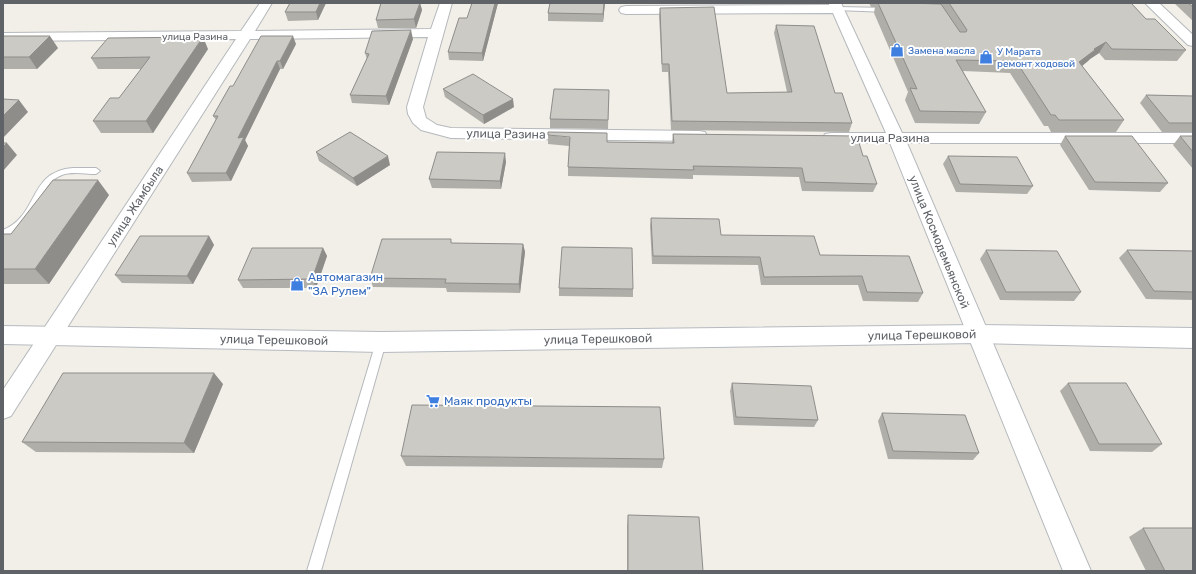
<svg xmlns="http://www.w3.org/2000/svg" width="1196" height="574" font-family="Rubik,sans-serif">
	<rect width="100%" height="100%" fill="#f1efe8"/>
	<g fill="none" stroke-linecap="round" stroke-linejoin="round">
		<!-- service casing -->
		<g stroke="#b5b8bc" stroke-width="2">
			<path id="service" d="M 838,7 L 888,8 L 891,10 L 888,12 L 836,10 L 836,8 Z
				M 73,168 L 96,168 L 100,171 L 96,174 C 85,174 72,171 62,175 C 35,185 43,225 3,237 L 3,230 C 39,216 28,171 73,168 Z
				M 381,338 L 385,339 L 386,342 L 321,571 L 307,571 L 376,342 L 377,339 Z"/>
		</g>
		<!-- minor casing -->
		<g stroke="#b5b8bc" stroke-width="2">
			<path id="minor" d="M 260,3 L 272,3 L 255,31 L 431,29 L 440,3 L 452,3 L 423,107 L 426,118 L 437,125 L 451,128 L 699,131 L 705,132 L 707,136 L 705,140 L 699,141 L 451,138 L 421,130 L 413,123 L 408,114 L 407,107 L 428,37 L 250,39 L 11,416 L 3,419 L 3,390 L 236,39 L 3,41 L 3,33 L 241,31 Z
				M 829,3 L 841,3 L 902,133 L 1193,133 L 1193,143 L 907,143 L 1091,571 L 1063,571 L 890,143 L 831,143 L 825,142 L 823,138 L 825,134 L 831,133 L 886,133 L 833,13 L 626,14 L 621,13 L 619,10 L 621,7 L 626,6 L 829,5 Z
				M 1145,3 L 1159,3 L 1193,35 L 1193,46 L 1188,45 Z"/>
		</g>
		<!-- secondary casing -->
		<g stroke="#b6babf" stroke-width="2">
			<path id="secondary" d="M 977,325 L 1193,328 L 1193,348 L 977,343 L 381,352 L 3,344 L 3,326 L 381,332 Z"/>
		</g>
		<!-- service -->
		<use href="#service" fill="#fff" fill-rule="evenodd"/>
		<!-- minor -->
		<use href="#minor" fill="#fff" fill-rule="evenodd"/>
		<!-- secondary -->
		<use href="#secondary" fill="#fff" fill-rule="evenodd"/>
	</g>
	<!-- wall -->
	<path fill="#afaea9" d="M 326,3 L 318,20 L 288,21 L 285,12 Z
		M 381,3 L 420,3 L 422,10 L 416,28 L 378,28 L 376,20 Z
		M 498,3 L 483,61 L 449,60 L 448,52 Z
		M 550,3 L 605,3 L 603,22 L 548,21 L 548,13 Z
		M 661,3 L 712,3 L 712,4 L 661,4 Z
		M 869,3 L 1131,3 L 1146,19 L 1186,50 L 1177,61 L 1105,60 L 1099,53 L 1090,59 L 1088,61 L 1082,66 L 1124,120 L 1116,132 L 1051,132 L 1048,126 L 1044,126 L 1010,73 L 963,71 L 986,112 L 979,124 L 915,123 L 905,100 L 908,92 L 874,13 L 875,7 L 871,7 Z
		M 1174,3 L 1193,3 L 1193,21 Z
		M 660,8 L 727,93 L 787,92 L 774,33 L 776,25 L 835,93 L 852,123 L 849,132 L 671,130 L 668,72 L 662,72 L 659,16 Z
		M 3,36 L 58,48 L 37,69 L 3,69 Z
		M 413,39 L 389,105 L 352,103 L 350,95 L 367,59 L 365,53 Z
		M 296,44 L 283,69 L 280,69 L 245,140 L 248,146 L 231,181 L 192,182 L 187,173 L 216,120 L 213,116 Z
		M 208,49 L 153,133 L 101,133 L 93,121 L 119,98 L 141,69 L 98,69 L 91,58 Z
		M 443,89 L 514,107 L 484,124 L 445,97 Z
		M 609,90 L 608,129 L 550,128 L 550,119 Z
		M 1146,95 L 1193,96 L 1193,132 L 1162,132 L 1140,103 Z
		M 673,134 L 863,156 L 877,184 L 873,192 L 802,191 L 799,177 L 693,175 L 693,179 L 568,176 L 568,167 L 569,146 L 548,144 L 548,135 L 607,142 L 672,143 Z
		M 1065,136 L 1168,183 L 1160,192 L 1089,190 L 1060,145 Z
		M 1180,136 L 1193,136 L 1193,169 L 1173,145 Z
		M 316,152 L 390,165 L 357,186 L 319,161 Z
		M 948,156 L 1033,186 L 1027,194 L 956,192 L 943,164 Z
		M 506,162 L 501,189 L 432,188 L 429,179 Z
		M 109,195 L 49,284 L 3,284 L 3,234 L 11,234 Z
		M 651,218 L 721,235 L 820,255 L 923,293 L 918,302 L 863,301 L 858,285 L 761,285 L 758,265 L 652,264 L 650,226 Z
		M 209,236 L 214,245 L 193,284 L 122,283 L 115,275 Z
		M 452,243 L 523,244 L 525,252 L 520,293 L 447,292 L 446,288 L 373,287 L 370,278 Z
		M 323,248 L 327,256 L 316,288 L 243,288 L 238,280 Z
		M 986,250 L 1081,292 L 1074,301 L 1000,300 L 980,259 Z
		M 1127,250 L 1193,251 L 1193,300 L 1146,299 L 1119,258 Z
		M 559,288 L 633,289 L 633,297 L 559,296 Z
		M 732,383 L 818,420 L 814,427 L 734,425 L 730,391 Z
		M 1068,383 L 1162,444 L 1152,452 L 1090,451 L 1060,391 Z
		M 223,384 L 194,453 L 36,452 L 22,442 Z
		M 882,413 L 979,453 L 973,460 L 888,459 L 878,421 Z
		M 401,456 L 664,459 L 662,468 L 406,466 Z
		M 628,515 L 703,571 L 627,571 L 627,526 Z
		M 1143,528 L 1193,571 L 1146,571 L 1129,537 Z"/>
	<!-- shaded-wall -->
	<path fill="#8f8d8a" d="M 320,3 L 326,3 L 318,20 L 316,12 Z
		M 420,3 L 422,10 L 416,28 L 414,19 Z
		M 495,3 L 498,3 L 483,61 L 482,53 Z
		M 604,3 L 605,3 L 603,22 L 603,14 Z
		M 411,30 L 413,39 L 389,105 L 386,96 Z
		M 50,36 L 58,48 L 37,69 L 29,57 Z
		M 293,36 L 296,44 L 283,69 L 280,61 Z
		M 203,37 L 208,49 L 153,133 L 146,121 Z
		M 1106,42 L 1099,53 L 1090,59 L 1088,61 L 1072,74 L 1079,62 L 1094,49 Z
		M 277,61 L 280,69 L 245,140 L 248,146 L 231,181 L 226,173 L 238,138 Z
		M 513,99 L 514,107 L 484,124 L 483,115 Z
		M 19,100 L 28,112 L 3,138 L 3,116 Z
		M 7,143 L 17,155 L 3,171 L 3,147 Z
		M 505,153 L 506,162 L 501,189 L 500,181 Z
		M 388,156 L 390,165 L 357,186 L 353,178 Z
		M 98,180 L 109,195 L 49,284 L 35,269 Z
		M 209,236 L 214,245 L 193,284 L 187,276 Z
		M 523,244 L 525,252 L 520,293 L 519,284 Z
		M 323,248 L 327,256 L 316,288 L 312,279 Z
		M 214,373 L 223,384 L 194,453 L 184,443 Z"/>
	<!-- building -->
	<path fill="#cccac5" stroke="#8f8d8a" d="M 290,3 L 320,3 L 316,12 L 285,12 Z
		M 381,3 L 420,3 L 414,19 L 376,20 Z
		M 472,3 L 495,3 L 482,53 L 448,52 L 459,18 L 467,18 Z
		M 550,3 L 604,3 L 603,14 L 548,13 Z
		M 878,3 L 906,3 L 941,4 L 960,32 L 966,32 L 967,30 L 949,3 L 1131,3 L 1146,19 L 1155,19 L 1186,50 L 1112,49 L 1106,42 L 1094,49 L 1095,50 L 1079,62 L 1124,120 L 1059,120 L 1055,115 L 1051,115 L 1016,61 L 956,60 L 986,112 L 920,111 L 910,88 L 917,89 Z
		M 1188,3 L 1193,3 L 1193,7 Z
		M 714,7 L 727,93 L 792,92 L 776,25 L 814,26 L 835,93 L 842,93 L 852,123 L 672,121 L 669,64 L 662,64 L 660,8 Z
		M 411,30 L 386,96 L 350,95 L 369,54 L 365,53 L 372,31 Z
		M 3,36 L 50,36 L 29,57 L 3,57 Z
		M 261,36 L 293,36 L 280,61 L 277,61 L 238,138 L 244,137 L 226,173 L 187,173 L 218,116 L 213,116 L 230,86 L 233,86 Z
		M 203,37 L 146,121 L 93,121 L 110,98 L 119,98 L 150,57 L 91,58 L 108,38 Z
		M 473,74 L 513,99 L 483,115 L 443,89 Z
		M 554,89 L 609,90 L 608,120 L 550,119 Z
		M 1146,95 L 1193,96 L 1193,123 L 1169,123 Z
		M 3,99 L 19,100 L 3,116 Z
		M 350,132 L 388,156 L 353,178 L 316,152 Z
		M 548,132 L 607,133 L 607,142 L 674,143 L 673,134 L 857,136 L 863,156 L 867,156 L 877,184 L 805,182 L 802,168 L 693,166 L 694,170 L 568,167 L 570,137 L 548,135 Z
		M 1065,136 L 1132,136 L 1168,183 L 1095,182 Z
		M 1180,136 L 1193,136 L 1193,152 Z
		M 3,143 L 7,143 L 3,147 Z
		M 437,152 L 505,153 L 500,181 L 429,179 Z
		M 948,156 L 1017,157 L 1033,186 L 960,184 Z
		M 53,180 L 98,180 L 35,269 L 3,269 L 3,234 L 11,234 Z
		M 651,218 L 719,219 L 721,235 L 814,236 L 820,255 L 909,256 L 923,293 L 867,292 L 862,276 L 764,277 L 760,257 L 653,256 Z
		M 140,236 L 209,236 L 187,276 L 115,275 Z
		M 382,239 L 451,239 L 451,243 L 523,244 L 519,284 L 445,283 L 446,279 L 370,278 Z
		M 562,247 L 632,248 L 633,289 L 559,288 Z
		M 252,248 L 323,248 L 312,279 L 238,280 Z
		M 986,250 L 1057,251 L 1081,292 L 1006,292 Z
		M 1127,250 L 1193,251 L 1193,292 L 1154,291 Z
		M 63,373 L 214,373 L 184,443 L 22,442 Z
		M 732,383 L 811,386 L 818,420 L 736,417 Z
		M 1068,383 L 1126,383 L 1162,444 L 1099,444 Z
		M 412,405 L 660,407 L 664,459 L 401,456 Z
		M 882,413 L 965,415 L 979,453 L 893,451 Z
		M 628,515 L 699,517 L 703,571 L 628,571 Z
		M 1143,528 L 1193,528 L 1193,571 L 1165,571 Z"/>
	<!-- icons -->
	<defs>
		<g id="shop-bare" transform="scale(1.08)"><path d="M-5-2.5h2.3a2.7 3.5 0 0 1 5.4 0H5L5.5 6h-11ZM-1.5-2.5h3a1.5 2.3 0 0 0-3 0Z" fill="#3f7fe0" stroke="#fff" stroke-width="2.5" paint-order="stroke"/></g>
		<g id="supermarket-bare" transform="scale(1.08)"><path d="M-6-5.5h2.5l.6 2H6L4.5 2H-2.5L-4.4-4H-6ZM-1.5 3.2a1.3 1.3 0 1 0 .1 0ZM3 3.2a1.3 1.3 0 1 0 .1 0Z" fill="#3f7fe0" stroke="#fff" stroke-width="2.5" paint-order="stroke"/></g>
	</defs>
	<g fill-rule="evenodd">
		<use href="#shop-bare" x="897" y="50"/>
		<use href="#shop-bare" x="986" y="57"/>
		<use href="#shop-bare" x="297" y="284"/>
		<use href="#supermarket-bare" x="433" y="401"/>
	</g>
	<g text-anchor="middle" stroke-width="4" stroke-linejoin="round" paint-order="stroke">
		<!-- far-street labels -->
		<g font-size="10" fill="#5f6368" stroke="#fff">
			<text x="195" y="40">улица Разина</text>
		</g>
		<!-- far-shop labels -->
		<g font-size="10" fill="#366cbe" stroke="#fff" text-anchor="start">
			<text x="908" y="54">Замена масла</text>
			<text x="997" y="55">У Марата<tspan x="997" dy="12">ремонт ходовой</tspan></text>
		</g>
		<!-- street labels -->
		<g font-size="12" fill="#5f6368" stroke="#fff">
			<text transform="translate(506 134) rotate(1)" y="4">улица Разина</text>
			<text x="890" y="142">улица Разина</text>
			<text transform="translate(135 206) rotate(-57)" y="4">улица Жамбыла</text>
			<text transform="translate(939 242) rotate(68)" y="4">улица Космодемьянской</text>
			<text transform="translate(922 335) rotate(-1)" y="4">улица Терешковой</text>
			<text transform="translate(598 339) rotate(-1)" y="4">улица Терешковой</text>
			<text transform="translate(274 340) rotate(1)" y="4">улица Терешковой</text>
		</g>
		<!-- shop labels -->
		<g font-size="12" fill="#366cbe" stroke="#fff" text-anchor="start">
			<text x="308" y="281">Автомагазин<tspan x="308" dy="14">"ЗА Рулем"</tspan></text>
			<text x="444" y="405">Маяк продукты</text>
		</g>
	</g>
	<!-- border -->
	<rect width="1196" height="574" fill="none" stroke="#5f6368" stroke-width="8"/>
</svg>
